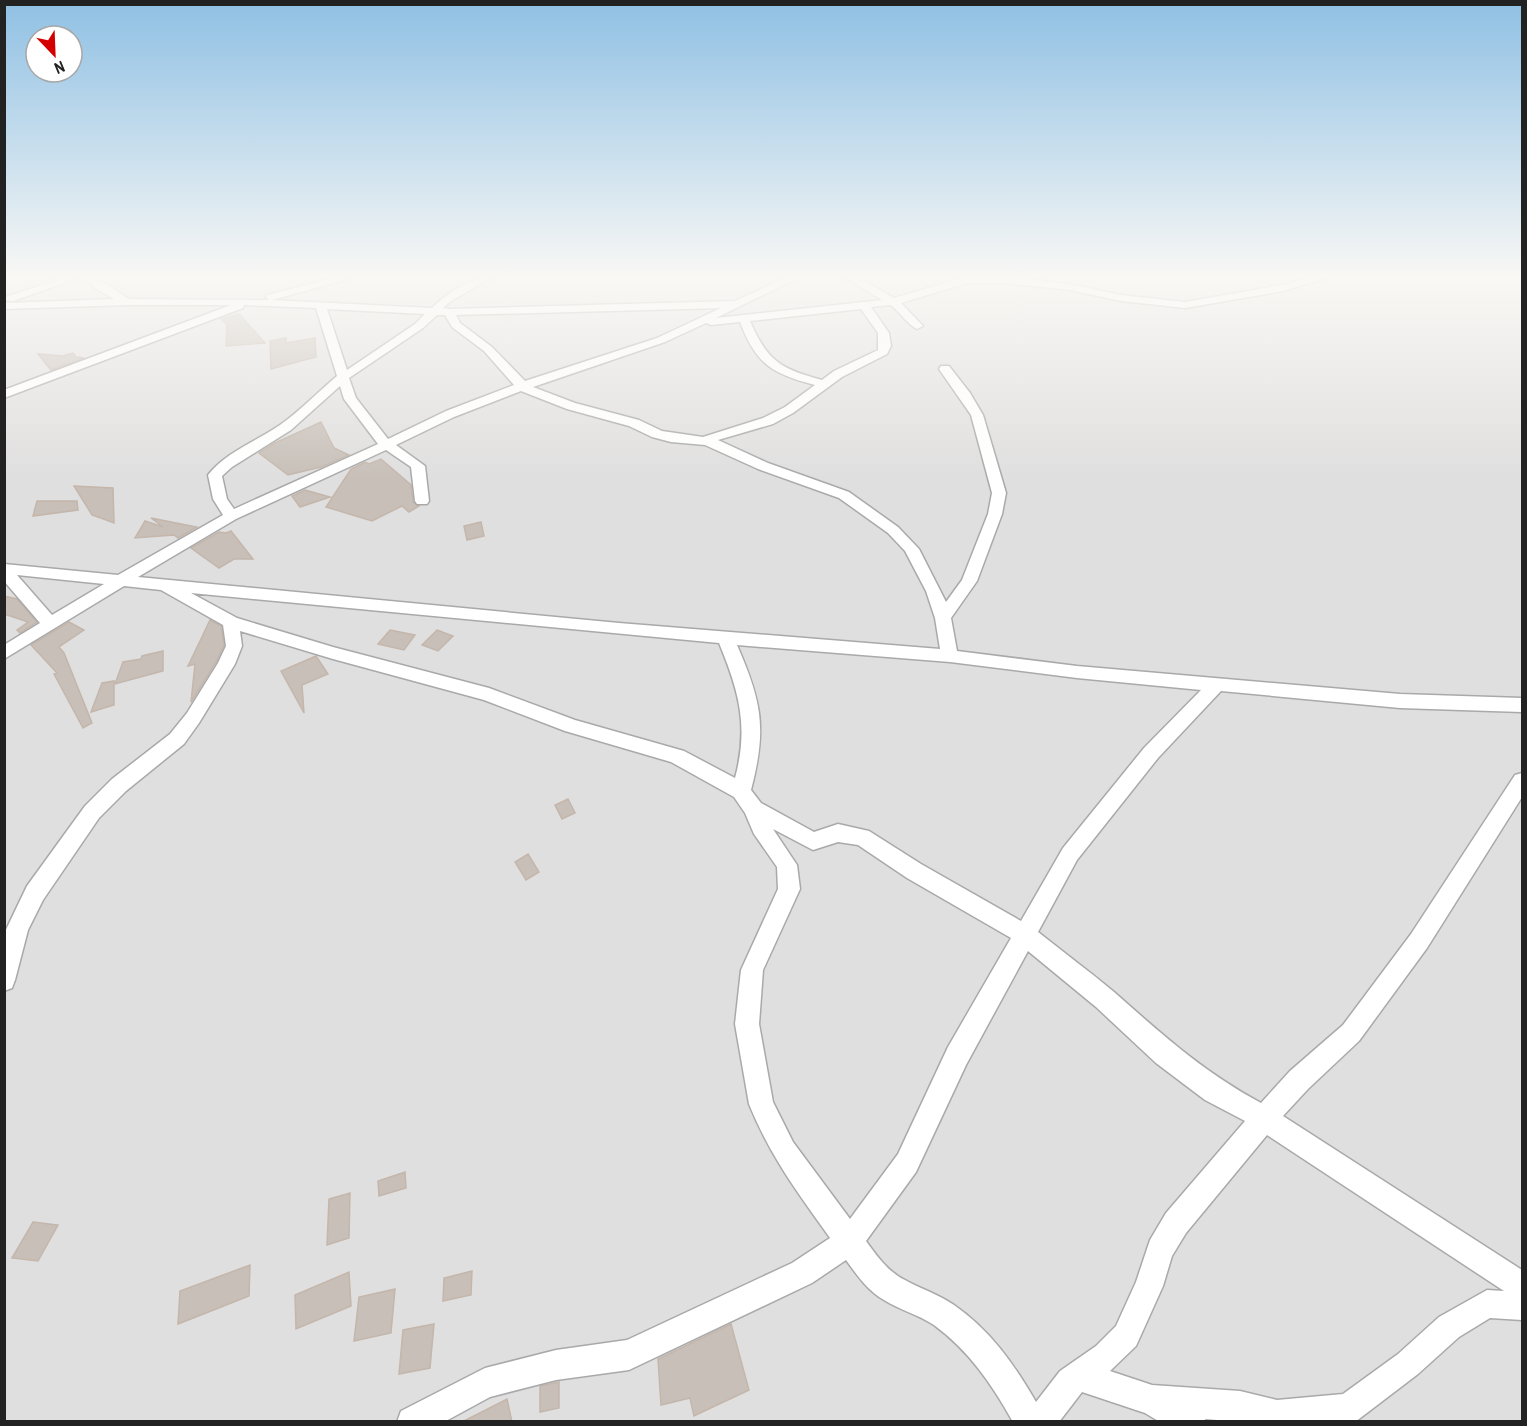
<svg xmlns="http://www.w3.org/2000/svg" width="1527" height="1426" font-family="'Archivo Narrow',sans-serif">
	<rect width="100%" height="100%" fill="#f2efe9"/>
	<!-- residential -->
	<path fill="#e0dfdf" d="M 5,278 L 1522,278 L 1522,1421 L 5,1421 Z"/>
	<!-- building -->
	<path fill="#c7bfb8" stroke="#c4b6ab" stroke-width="1.5" d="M 239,314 L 265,343 L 226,346 L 227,325 L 221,319 Z
		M 286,338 L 286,343 L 315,338 L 316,357 L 271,369 L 270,341 Z
		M 73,353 L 76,357 L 84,358 L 51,370 L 38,354 L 63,356 Z
		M 321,422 L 334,448 L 349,455 L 321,467 L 288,475 L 259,453 L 275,443 Z
		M 381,459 L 411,485 L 413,502 L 419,506 L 409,512 L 402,506 L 372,521 L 326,507 L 351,469 L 365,462 L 369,464 Z
		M 74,486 L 113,488 L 114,523 L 92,515 Z
		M 305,490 L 330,497 L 300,507 L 292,496 Z
		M 37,501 L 77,501 L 78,510 L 33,516 Z
		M 151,518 L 197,527 L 178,538 L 174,535 L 135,538 L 145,521 L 163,527 Z
		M 481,522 L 484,536 L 467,540 L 464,526 Z
		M 231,531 L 253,559 L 234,559 L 219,568 L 191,548 L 219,532 L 226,533 Z
		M 4,596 L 17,599 L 37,622 L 20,633 L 17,630 L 28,622 L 4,614 Z
		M 210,620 L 221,626 L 224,645 L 216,662 L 191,702 L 195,664 L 188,666 Z
		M 69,622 L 84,630 L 59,647 L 64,653 L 92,723 L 83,728 L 54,674 L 57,673 L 31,645 Z
		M 390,630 L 415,635 L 404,650 L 378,644 Z
		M 437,630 L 453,636 L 438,651 L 422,645 Z
		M 163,651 L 163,671 L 115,684 L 123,662 L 141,659 L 142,656 Z
		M 316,656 L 328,674 L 302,685 L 304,713 L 281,671 Z
		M 114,681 L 114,705 L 91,712 L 102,683 Z
		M 568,799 L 575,813 L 562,819 L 555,805 Z
		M 528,854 L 539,872 L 526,880 L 515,862 Z
		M 405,1172 L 406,1188 L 379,1196 L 378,1181 Z
		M 350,1193 L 349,1238 L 327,1245 L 329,1199 Z
		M 33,1222 L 58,1225 L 38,1261 L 12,1258 Z
		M 250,1265 L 249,1296 L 178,1324 L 180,1291 Z
		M 472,1271 L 471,1295 L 443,1301 L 444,1278 Z
		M 349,1272 L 351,1306 L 296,1329 L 295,1295 Z
		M 395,1289 L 391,1333 L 354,1341 L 359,1297 Z
		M 434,1324 L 430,1368 L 399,1374 L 403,1330 Z
		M 731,1324 L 749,1390 L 694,1416 L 690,1398 L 661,1405 L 658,1359 Z
		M 559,1382 L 559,1408 L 540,1412 L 540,1386 Z
		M 507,1399 L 512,1422 L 462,1422 Z"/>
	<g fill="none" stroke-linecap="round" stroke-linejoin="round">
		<!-- street casing -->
		<g stroke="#a9a9a9" stroke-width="3">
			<path id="street" d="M 63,278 L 78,278 L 13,301 L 4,300 L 5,297 Z
				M 86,278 L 97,278 L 129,299 L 269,300 L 266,297 L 267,295 L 334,278 L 352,278 L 272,300 L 432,308 C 447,293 469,278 491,278 L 451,301 L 443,308 L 449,309 L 735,301 L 785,278 L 798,278 L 716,318 L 882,300 L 846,278 L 859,278 L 894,298 L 962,278 L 1015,278 L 1070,284 L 1121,295 L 1185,302 L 1282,285 L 1309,278 L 1326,278 L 1283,291 L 1185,308 L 1121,301 L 1070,290 L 1004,283 L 967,283 L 901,303 L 923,326 L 917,329 C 908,325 900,312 891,305 L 871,307 L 889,333 L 891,346 L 887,354 L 842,377 L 793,413 L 773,424 L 718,440 L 768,463 L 849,492 L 898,527 L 919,549 L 946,602 L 962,580 L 988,514 L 992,493 L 971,415 L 939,369 L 941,366 L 949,366 L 970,393 L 983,415 L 1006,493 L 1002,514 L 977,581 L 951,618 L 957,651 L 1077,666 L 1400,694 L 1522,698 L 1522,712 L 1400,708 L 1221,691 L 1158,758 L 1077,860 L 1038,932 C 1063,952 1089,971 1114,992 C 1164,1036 1202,1071 1261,1103 L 1290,1071 L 1343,1025 L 1411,934 L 1515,775 L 1522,773 L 1522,797 L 1427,948 L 1359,1041 L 1308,1089 L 1283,1116 L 1522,1270 L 1522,1320 L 1490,1318 L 1459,1337 L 1418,1374 L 1355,1422 L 1241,1422 L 1205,1419 L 1206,1422 L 1160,1422 L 1145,1413 L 1082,1392 L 1059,1422 L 1013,1422 C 992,1384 969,1351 934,1325 C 917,1314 900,1310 884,1300 C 867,1290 857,1275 846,1260 L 812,1283 L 629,1370 L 556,1380 L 490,1397 L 444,1422 L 397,1422 L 401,1411 L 485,1368 L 556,1350 L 627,1340 L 792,1263 L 830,1238 C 798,1193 770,1156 749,1104 L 735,1024 L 741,970 L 778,889 L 777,867 L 754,834 L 745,813 L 734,797 L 671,762 L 565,731 L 484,700 L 333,659 L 240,631 L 242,646 L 235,664 L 199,723 L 184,744 L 126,791 L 99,818 L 43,900 L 28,930 L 15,980 L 12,988 L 4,991 L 4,934 L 27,886 L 85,806 L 112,779 L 170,734 L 187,713 L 218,663 L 226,646 L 223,625 L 161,590 L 124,586 L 4,659 L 4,645 L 40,623 L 4,581 L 4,564 L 118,575 L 223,515 L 213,499 L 208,475 C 226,452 257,441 280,425 C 300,411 318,392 337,376 L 316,308 L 244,305 L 243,308 L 4,398 L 4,390 L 231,305 L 127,305 L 4,309 L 4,303 L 114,299 L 95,288 ZM 721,308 L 657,338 L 525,381 L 492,347 L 460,323 L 456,315 ZM 327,309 L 425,314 L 415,324 L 347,370 ZM 861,309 L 878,333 L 878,350 L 834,371 L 822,380 C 781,369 767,361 750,321 ZM 437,315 L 445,315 L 452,327 L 484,351 L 514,385 L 446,411 L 388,439 L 356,398 L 349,378 L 423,328 ZM 740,322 C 756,364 772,374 815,385 L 785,407 L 763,418 L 703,437 L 662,431 L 639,420 L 575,403 L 533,387 L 665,342 L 706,323 L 711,325 ZM 340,386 L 344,399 L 378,444 L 234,509 L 227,499 L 222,476 L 232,467 L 291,430 ZM 521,391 L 567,409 L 629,426 L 652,437 L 671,442 L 705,445 L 758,469 L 839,498 L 888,533 L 905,551 L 926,591 L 935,618 L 940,649 L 619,623 L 138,577 L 236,519 L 386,450 L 411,467 L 415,501 L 417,504 L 427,504 L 429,501 L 425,466 L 396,445 L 454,417 ZM 17,575 L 104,584 L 52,615 ZM 191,593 L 719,643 C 739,691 749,727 735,778 L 684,751 L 575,720 L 489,688 L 333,647 L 237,618 ZM 737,645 L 950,662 L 1077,678 L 1201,690 L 1144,748 L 1063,848 L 1021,921 L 921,864 L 869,831 L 838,824 L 814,832 L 761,803 L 751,790 C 767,729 762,702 737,645 ZM 773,829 L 813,850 L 838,842 L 858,845 L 907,878 L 1011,938 L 948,1047 L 898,1154 L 850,1219 L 793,1142 L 773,1102 L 759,1024 L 763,970 L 800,889 L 797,865 ZM 1028,951 L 1096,1007 L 1156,1063 L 1205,1100 L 1245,1121 L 1166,1213 L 1150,1240 L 1136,1282 L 1116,1326 L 1096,1346 L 1060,1371 L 1036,1402 C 1014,1364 990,1330 954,1305 C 938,1294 921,1289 905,1280 C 888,1272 877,1256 866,1241 L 916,1172 L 966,1065 ZM 1267,1135 L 1504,1291 L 1487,1290 L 1439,1317 L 1398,1354 L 1343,1394 L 1277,1400 L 1240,1391 L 1152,1385 L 1110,1371 L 1136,1346 L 1163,1286 L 1172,1256 L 1186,1233 Z"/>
		</g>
		<!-- street -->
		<use href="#street" fill="#fff" fill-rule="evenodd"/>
	</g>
	<!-- sky -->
	<linearGradient id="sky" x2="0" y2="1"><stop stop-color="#8fc0e4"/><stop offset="0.58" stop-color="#f9f8f5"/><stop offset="1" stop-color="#f9f8f5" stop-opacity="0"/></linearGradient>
	<rect width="1527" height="478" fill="url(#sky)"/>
	<!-- border -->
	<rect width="1527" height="1426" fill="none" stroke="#222222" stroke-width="12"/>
	<!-- north arrow -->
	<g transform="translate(54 54) rotate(157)"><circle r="28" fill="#ffffff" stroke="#a7a7a7" stroke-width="1.5"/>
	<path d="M0-4.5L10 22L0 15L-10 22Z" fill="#d40000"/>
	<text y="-9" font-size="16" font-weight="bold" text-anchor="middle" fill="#222222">N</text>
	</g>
</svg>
